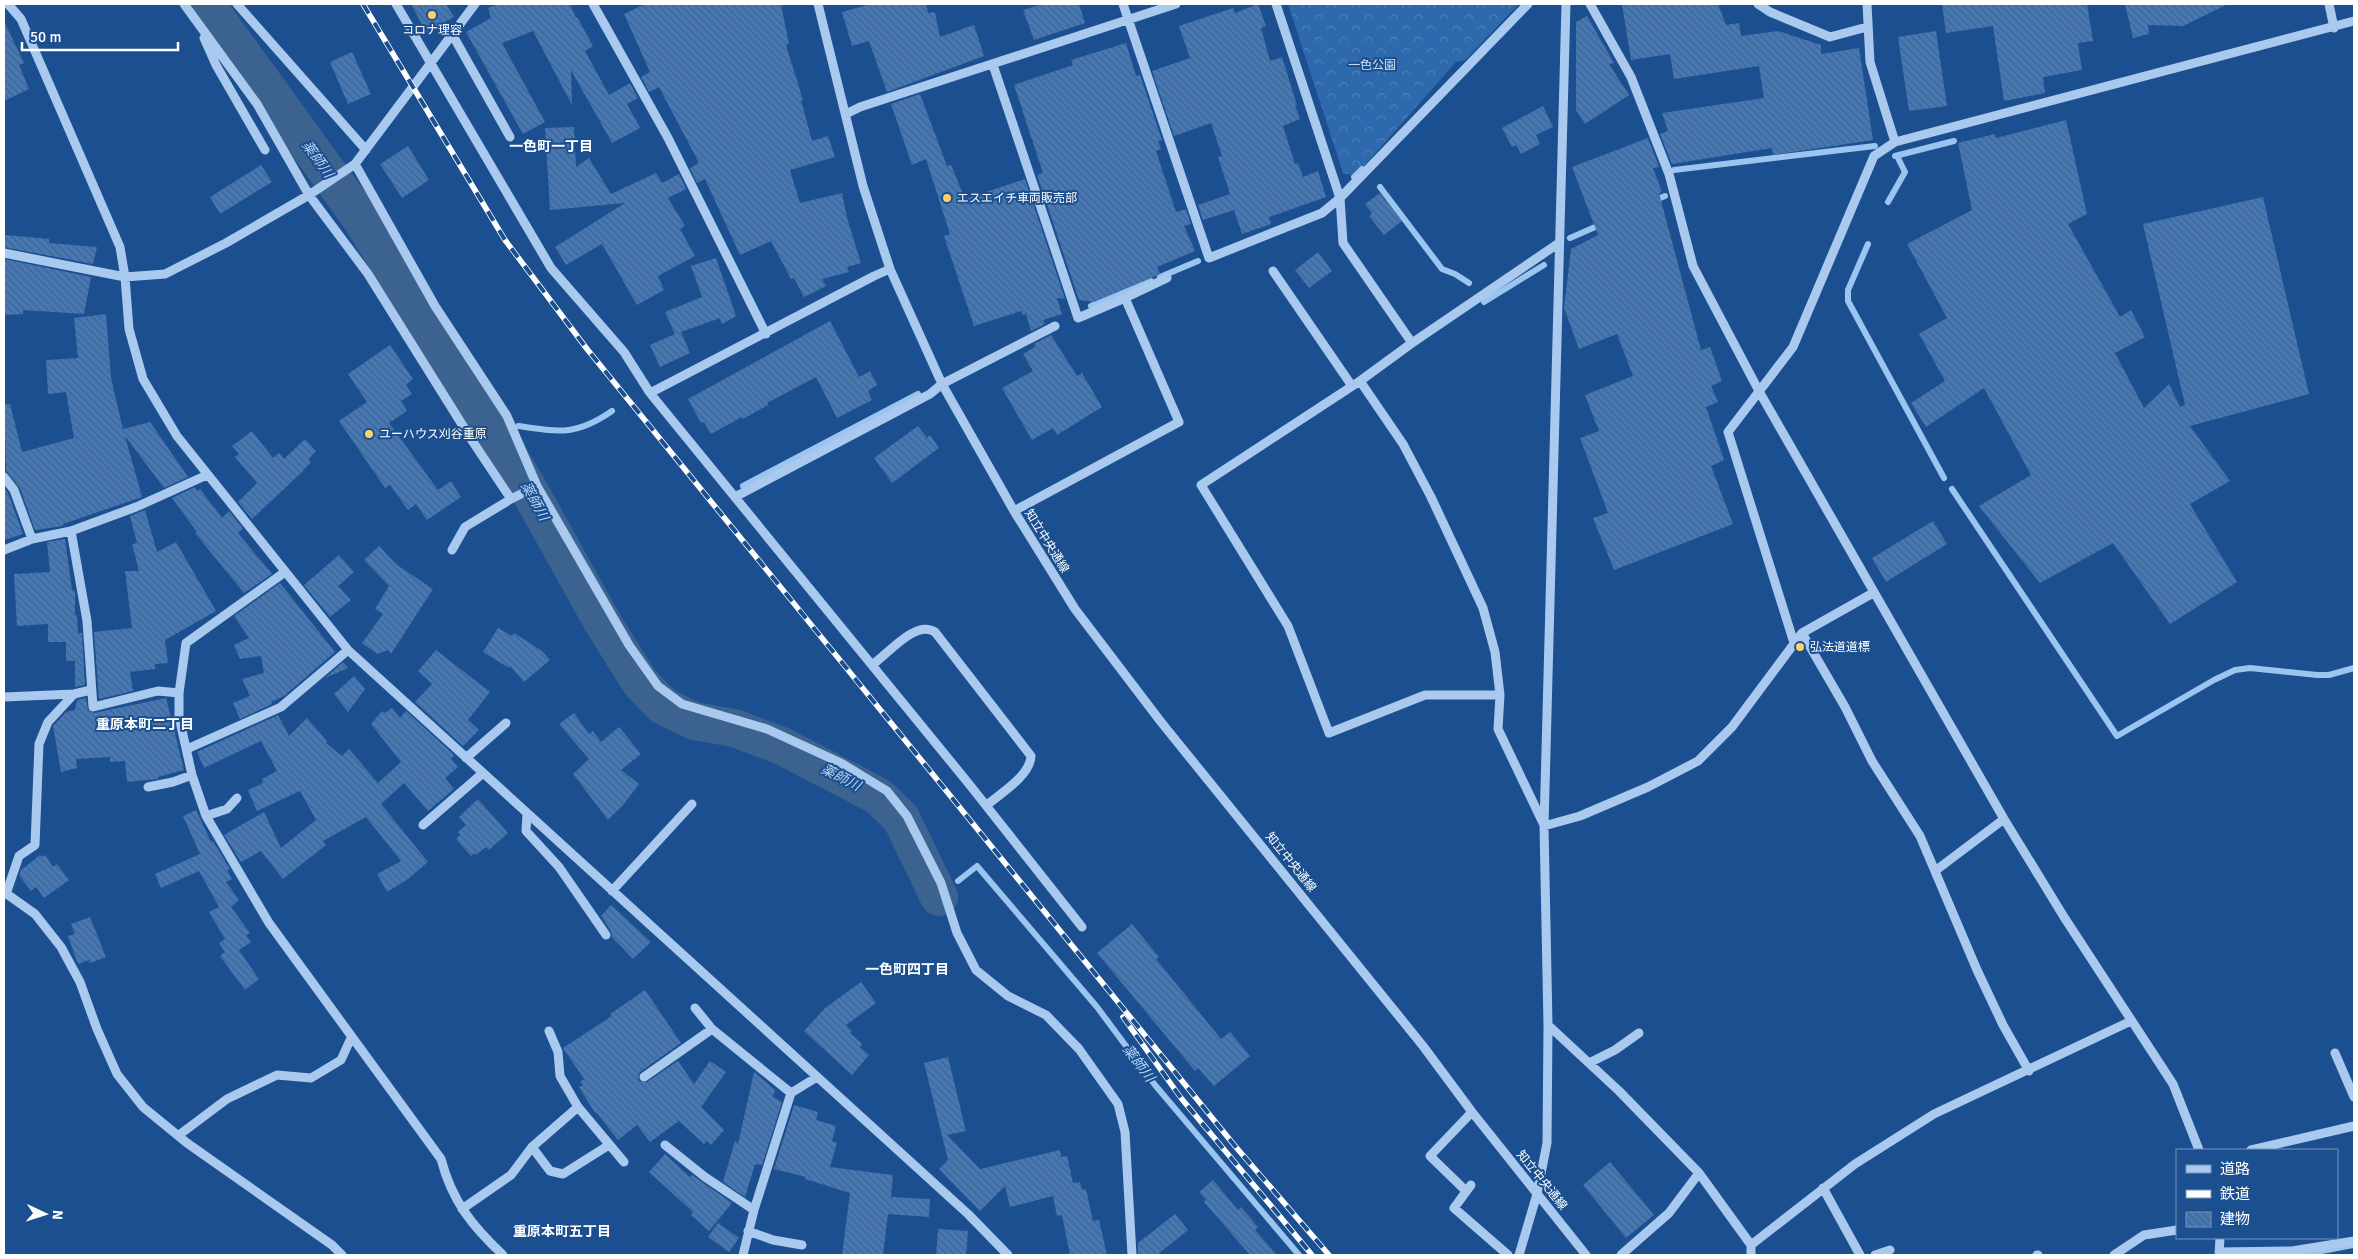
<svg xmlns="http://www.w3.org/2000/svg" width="2358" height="1259" font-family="Signika,'Noto Sans JP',sans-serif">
	<defs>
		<pattern id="forest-crowns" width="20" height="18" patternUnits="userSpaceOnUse" patternTransform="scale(1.25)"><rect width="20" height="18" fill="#2e69ad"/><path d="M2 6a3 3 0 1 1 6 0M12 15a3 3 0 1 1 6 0" fill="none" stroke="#4d80b9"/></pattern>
		<pattern id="building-back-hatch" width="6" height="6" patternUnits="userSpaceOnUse" patternTransform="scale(1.25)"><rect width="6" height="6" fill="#4478b7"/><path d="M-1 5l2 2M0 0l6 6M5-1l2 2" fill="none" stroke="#486282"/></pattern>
	</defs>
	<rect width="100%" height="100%" fill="#1b4f8f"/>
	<!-- forest -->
	<path fill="url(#forest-crowns)" d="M 1288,4 L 1519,4 L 1465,60 L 1456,62 L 1355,176 L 1343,173 Z"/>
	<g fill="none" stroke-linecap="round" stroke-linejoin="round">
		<!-- stream -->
		<path stroke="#9cc4f0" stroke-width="6" d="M 1895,156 L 1954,141
			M 1674,170 L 1875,146
			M 1354,177 L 1362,169
			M 1380,187 L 1442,269 L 1455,274 L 1469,283
			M 1653,201 L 1665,196
			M 1888,202 L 1905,172 L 1898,158
			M 1570,238 L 1602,224
			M 1868,244 L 1848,290 L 1848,301 L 1944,478
			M 1160,277 L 1198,261
			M 1484,302 L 1544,265
			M 1091,306 L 1151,281
			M 518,426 C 559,432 576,436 612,411
			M 491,430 L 499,425
			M 743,486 L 918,394
			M 1952,489 L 2117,736 L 2214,680 L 2235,670 L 2250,668 L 2317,675 L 2329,675 L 2354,668
			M 958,881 L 977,866 L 1097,1007 L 1155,1085 L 1299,1255
			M 2301,1255 L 2353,1245"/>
		<!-- river -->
		<path stroke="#3c6290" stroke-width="38" d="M 206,4 L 360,217 L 524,481 L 603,623 L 640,682 L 663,706 L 694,721 L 734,728 L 782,746 L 878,796 L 901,818 L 939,897"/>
	</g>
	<!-- building -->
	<path fill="url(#building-back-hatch)" d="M 411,4 L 446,4 L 454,17 L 426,32 Z
		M 499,4 L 570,4 L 576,18 L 577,17 L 593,46 L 585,51 L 609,95 L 630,83 L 638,98 L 627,104 L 640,128 L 612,143 L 571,70 L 572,105 L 533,31 L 502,43 L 545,122 L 523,134 L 466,32 L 491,18 L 488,8 Z
		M 645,4 L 781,4 L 789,44 L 786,45 L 803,100 L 801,100 L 812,141 L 828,136 L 835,157 L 790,170 L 800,203 L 842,193 L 847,218 L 861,263 L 847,267 L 849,272 L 822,279 L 826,286 L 804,297 L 794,278 L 791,279 L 771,241 L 740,255 L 705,179 L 697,183 L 690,168 L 699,163 L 659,87 L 649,92 L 641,77 L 650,72 L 624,14 Z
		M 871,4 L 926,4 L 928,13 L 935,12 L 940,37 L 974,25 L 984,56 L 887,92 L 869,41 L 852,46 L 842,12 Z
		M 1043,4 L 1079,4 L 1085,23 L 1034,40 L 1023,10 Z
		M 1258,4 L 1266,26 L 1261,28 L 1270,61 L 1282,57 L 1297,105 L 1295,105 L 1300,119 L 1283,126 L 1295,164 L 1298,163 L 1303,177 L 1318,171 L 1326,197 L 1269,217 L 1271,224 L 1242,234 L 1234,210 L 1203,220 L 1198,205 L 1230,194 L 1218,157 L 1222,156 L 1211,123 L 1174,136 L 1152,71 L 1190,58 L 1179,26 L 1233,8 L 1235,13 Z
		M 1622,4 L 1718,4 L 1726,25 L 1739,23 L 1741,36 L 1778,31 L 1821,45 L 1821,54 L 1859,48 L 1873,140 L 1773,155 L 1772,148 L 1672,164 L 1660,134 L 1668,131 L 1662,113 L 1764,98 L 1759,66 L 1674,79 L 1670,54 L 1631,60 Z
		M 1942,4 L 2087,4 L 2093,41 L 2078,43 L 2082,70 L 2043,77 L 2045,93 L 2004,101 L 1993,26 L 1946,33 Z
		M 2125,4 L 2228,4 L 2183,26 L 2148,25 L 2149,34 L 2133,38 Z
		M 1587,16 L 1614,63 L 1609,64 L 1629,95 L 1585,124 L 1576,110 L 1576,22 Z
		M 4,21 L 24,63 L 19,65 L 29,89 L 4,101 Z
		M 1936,31 L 1947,106 L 1909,111 L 1898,37 Z
		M 1126,43 L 1136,76 L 1140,75 L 1162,140 L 1158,141 L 1161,149 L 1156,151 L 1176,212 L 1186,209 L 1191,224 L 1184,226 L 1195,251 L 1157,267 L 1160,274 L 1156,276 L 1094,302 L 1079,300 L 1037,175 L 1043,173 L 1014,85 L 1073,65 L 1071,60 Z
		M 352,52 L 371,94 L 348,104 L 330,62 Z
		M 920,94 L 947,166 L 951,165 L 965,199 L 1025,179 L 1065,299 L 1057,298 L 1062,314 L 1043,320 L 1045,324 L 1031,331 L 1026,314 L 1023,315 L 1021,311 L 974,326 L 944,236 L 950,234 L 926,159 L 912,165 L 891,104 Z
		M 1543,106 L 1553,127 L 1536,135 L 1540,144 L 1521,154 L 1516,145 L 1512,147 L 1502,128 Z
		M 2066,120 L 2087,214 L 2068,224 L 2120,317 L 2131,310 L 2145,337 L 2115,353 L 2144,408 L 2169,384 L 2180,407 L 2185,405 L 2143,224 L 2263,197 L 2309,394 L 2190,426 L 2230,481 L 2190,504 L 2237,582 L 2170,624 L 2113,543 L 2040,583 L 1979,506 L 2031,475 L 1984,388 L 1926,427 L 1911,403 L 1945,381 L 1919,334 L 1947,318 L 1907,244 L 1972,210 L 1958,143 L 1995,134 L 1996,138 Z
		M 574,127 L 576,167 L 589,158 L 611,194 L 656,173 L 662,183 L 679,174 L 686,189 L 668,198 L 685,226 L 680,229 L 695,256 L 658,276 L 664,290 L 637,305 L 602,244 L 566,265 L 555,247 L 625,203 L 550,210 L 545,128 Z
		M 1648,138 L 1659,167 L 1653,168 L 1662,192 L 1659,193 L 1701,350 L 1710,347 L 1722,381 L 1711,386 L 1718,402 L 1706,407 L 1724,460 L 1711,466 L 1733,524 L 1614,570 L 1593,518 L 1608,513 L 1580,438 L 1599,431 L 1585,395 L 1633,376 L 1617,334 L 1579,349 L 1564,308 L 1571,249 L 1598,235 L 1572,167 Z
		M 408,146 L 429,180 L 402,198 L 380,164 Z
		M 261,165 L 272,182 L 220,214 L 210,197 Z
		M 1380,193 L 1402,221 L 1384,235 L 1369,216 L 1372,213 L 1365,204 Z
		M 5,235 L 49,239 L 49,243 L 97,247 L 93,264 L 4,247 Z
		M 1318,252 L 1332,271 L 1309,288 L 1295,270 Z
		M 716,258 L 736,316 L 722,324 L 720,318 L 681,332 L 690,353 L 660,367 L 650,345 L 675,334 L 665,312 L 702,297 L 691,266 Z
		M 4,259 L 91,277 L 84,314 L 23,310 L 23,314 L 4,315 Z
		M 106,314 L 111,378 L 123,429 L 150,422 L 188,477 L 164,488 L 125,436 L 142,497 L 63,524 L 63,526 L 35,530 L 20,488 L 6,471 L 4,404 L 10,404 L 22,452 L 74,438 L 66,392 L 48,394 L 46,360 L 78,358 L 74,318 Z
		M 830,321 L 859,377 L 870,371 L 877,385 L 868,391 L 872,400 L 837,418 L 816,377 L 767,403 L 768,405 L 743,419 L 742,417 L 711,434 L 704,422 L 701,423 L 688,399 Z
		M 1051,335 L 1077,376 L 1082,373 L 1102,407 L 1057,435 L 1053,428 L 1032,440 L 1002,388 L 1033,371 L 1023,354 L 1035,347 L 1034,344 Z
		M 390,345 L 413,379 L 406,385 L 412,394 L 401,401 L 407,411 L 389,423 L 438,490 L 451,481 L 461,497 L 427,520 L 416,504 L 408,510 L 390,485 L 385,488 L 339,421 L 367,402 L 348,374 Z
		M 918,426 L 927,438 L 930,435 L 939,448 L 892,483 L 874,458 Z
		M 252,431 L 273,458 L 279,453 L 284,459 L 305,439 L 316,451 L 308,460 L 311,462 L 300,474 L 252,519 L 238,502 L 257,483 L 235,457 L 239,454 L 232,446 Z
		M 4,487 L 8,493 L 23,534 L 4,540 Z
		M 195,487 L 197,491 L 200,489 L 222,518 L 229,511 L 243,528 L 238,533 L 272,574 L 244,593 L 195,533 L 197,532 L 172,498 Z
		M 145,510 L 157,552 L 176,542 L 216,611 L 165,640 L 168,663 L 155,664 L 155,669 L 130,672 L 133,691 L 99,699 L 94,632 L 132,628 L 125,571 L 139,571 L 132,544 L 137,543 L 130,516 Z
		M 1933,521 L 1947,544 L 1886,582 L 1872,558 Z
		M 65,539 L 72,590 L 75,591 L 75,615 L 77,615 L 78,633 L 82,633 L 85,685 L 75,687 L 75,661 L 66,661 L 66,642 L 48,642 L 48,624 L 17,626 L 14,574 L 50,572 L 47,542 Z
		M 379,546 L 397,565 L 433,589 L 391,654 L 388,650 L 377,654 L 362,643 L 383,614 L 375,609 L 389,586 L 364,560 Z
		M 339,555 L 354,572 L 338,586 L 351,600 L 330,617 L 304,585 Z
		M 280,583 L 335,652 L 284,696 L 271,702 L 272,704 L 240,719 L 233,703 L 250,696 L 242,679 L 264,673 L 261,656 L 240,659 L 234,645 L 249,638 L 234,616 Z
		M 498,628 L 512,636 L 514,633 L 542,651 L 550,660 L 524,682 L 510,666 L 509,668 L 483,652 Z
		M 436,650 L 490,692 L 468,720 L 479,730 L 463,746 L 415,702 L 432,684 L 418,671 Z
		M 343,662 L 348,668 L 325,678 Z
		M 354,676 L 365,689 L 348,712 L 334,694 Z
		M 86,698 L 88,710 L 94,713 L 166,698 L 184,770 L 158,777 L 158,779 L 127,782 L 125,761 L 110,762 L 110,757 L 76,759 L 77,768 L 61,772 L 53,726 L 66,712 L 75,710 L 77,700 Z
		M 392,708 L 400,718 L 406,711 L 454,755 L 451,759 L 458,767 L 445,778 L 454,789 L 428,811 L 404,783 L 381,804 L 428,862 L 408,879 L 387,892 L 377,874 L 401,861 L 366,817 L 323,841 L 326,845 L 283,879 L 261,851 L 241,862 L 224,835 L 264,812 L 281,848 L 316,820 L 300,791 L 257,811 L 248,790 L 263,783 L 262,779 L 277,771 L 261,741 L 204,768 L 197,752 L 278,715 L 289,736 L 307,718 L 327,741 L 326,743 L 342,756 L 349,749 L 378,783 L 401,762 L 371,724 L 382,711 L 385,713 Z
		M 574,713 L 589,734 L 593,731 L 601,742 L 619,727 L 641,754 L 621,770 L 639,784 L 624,804 L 608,820 L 573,774 L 589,759 L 559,724 Z
		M 478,799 L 508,833 L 489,850 L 486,847 L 476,855 L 475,853 L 471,856 L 456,839 L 460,835 L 458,832 L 466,825 L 459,817 Z
		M 196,810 L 211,842 L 213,841 L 230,869 L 227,870 L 232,879 L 226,882 L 239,900 L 231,907 L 250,933 L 246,935 L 251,942 L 239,950 L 259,979 L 245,990 L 220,956 L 225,952 L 219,943 L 225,939 L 209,912 L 219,907 L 199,871 L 161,888 L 155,874 L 200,854 L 183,816 Z
		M 40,855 L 42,857 L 45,855 L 53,867 L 57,864 L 69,880 L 44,898 L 36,887 L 31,891 L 19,875 L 21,870 Z
		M 611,905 L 651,942 L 633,959 L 612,937 L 611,931 L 601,916 Z
		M 90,917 L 106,957 L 90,963 L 89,960 L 78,964 L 68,936 L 75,934 L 71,924 Z
		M 1132,924 L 1159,957 L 1156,959 L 1221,1039 L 1230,1032 L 1250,1056 L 1214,1086 L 1198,1068 L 1195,1071 L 1097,953 Z
		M 861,982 L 876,1003 L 846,1025 L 852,1031 L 850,1033 L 862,1044 L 860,1047 L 869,1055 L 852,1075 L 804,1031 L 825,1008 Z
		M 645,990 L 681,1043 L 640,1072 L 638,1077 L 639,1081 L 647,1082 L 678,1061 L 694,1084 L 710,1061 L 726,1072 L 701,1107 L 724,1130 L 711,1145 L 707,1141 L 704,1144 L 679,1121 L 650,1142 L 637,1125 L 618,1140 L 596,1112 L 595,1113 L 579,1087 L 583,1085 L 580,1082 L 584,1079 L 563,1048 L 612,1016 L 610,1014 Z
		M 948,1057 L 966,1131 L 947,1135 L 980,1169 L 1060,1150 L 1061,1157 L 1067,1156 L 1073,1183 L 1080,1182 L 1082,1190 L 1086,1189 L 1093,1221 L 1099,1220 L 1107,1255 L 1070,1255 L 1062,1215 L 1057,1216 L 1053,1196 L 1010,1207 L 1005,1186 L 980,1211 L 939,1169 L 948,1160 L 924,1063 Z
		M 754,1072 L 775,1090 L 773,1097 L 782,1102 L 762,1165 L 755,1164 L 745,1197 L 723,1182 L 735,1141 L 738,1144 Z
		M 794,1105 L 818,1112 L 816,1120 L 836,1126 L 832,1141 L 837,1143 L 830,1167 L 893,1175 L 891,1197 L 930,1199 L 929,1217 L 888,1214 L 883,1255 L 842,1255 L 850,1193 L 805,1179 L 806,1177 L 774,1169 Z
		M 665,1154 L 690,1177 L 692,1175 L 732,1203 L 709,1231 L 691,1215 L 693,1212 L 649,1172 Z
		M 1610,1162 L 1654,1215 L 1626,1238 L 1583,1185 Z
		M 1213,1180 L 1238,1210 L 1241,1207 L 1258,1227 L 1255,1230 L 1277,1255 L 1250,1255 L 1217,1217 L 1204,1202 L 1206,1200 L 1199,1192 Z
		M 1175,1214 L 1188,1230 L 1157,1255 L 1138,1255 L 1138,1243 Z
		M 718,1223 L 739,1238 L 729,1252 L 708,1237 Z
		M 938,1229 L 968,1231 L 966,1255 L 936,1255 Z"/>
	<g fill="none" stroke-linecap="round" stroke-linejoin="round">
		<!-- minor -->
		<path stroke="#a9c9ee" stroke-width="9" d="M 8,4 L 21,19 L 120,247 L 125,277 L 129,329 L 143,379 L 177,436 L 348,650 L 968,1214 L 1008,1255
			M 184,4 L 257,104 L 309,195 L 368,274 L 473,442 L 511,499
			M 237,4 L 366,150
			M 396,4 L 551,268 L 624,352 L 650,393 L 969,784 L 1082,927
			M 593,4 L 668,138 L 766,334
			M 818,4 L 863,186 L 890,269 L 942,384 L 1014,511 L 1075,609 L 1161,722 L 1423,1046 L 1472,1112 L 1586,1255
			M 1123,4 L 1209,258 L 1322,213 L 1340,198 L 1528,4
			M 1276,4 L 1340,198 L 1343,243 L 1412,343
			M 1590,4 L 1631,77 L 1669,174 L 1693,266 L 1760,393 L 2004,819 L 2064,917 L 2173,1084 L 2199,1150
			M 1758,4 L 1770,12 L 1830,37 L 1867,27
			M 1867,4 L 1870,62 L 1895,142
			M 2329,4 L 2334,28
			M 452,34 L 510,137
			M 204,38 L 216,65 L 265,150
			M 993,65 L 1078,318 L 1125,298 L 1179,422 L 1014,511
			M 846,114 L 860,107 L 1176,4
			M 355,164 L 435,306 L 507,416 L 537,486 L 511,499 L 465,527 L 452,550
			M 4,253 L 125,277 L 165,274 L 226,243 L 309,195 L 355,164 L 475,4
			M 1273,271 L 1352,386
			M 1125,298 L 1167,278
			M 1360,381 L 1403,444 L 1431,497 L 1483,608 L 1495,652 L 1500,695 L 1425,695 L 1329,733 L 1288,626 L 1201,485 L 1360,381 L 1412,343 L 1559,243
			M 650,393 L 874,276 L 890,269
			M 4,477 L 14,490 L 32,539
			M 537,486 L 629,645 L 658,686 L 682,704 L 767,729 L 841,763 L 887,791 L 907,816 L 941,883 L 957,933 L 976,970 L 1008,996 L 1046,1015 L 1079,1049 L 1118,1104 L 1125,1132 L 1132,1255
			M 735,497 L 930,394 L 942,384 L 1055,326
			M 71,531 L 87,621 L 93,707 L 158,691 L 179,693 L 186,643 L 285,572
			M 4,550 L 32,539 L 71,531 L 136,507 L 207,475
			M 1802,633 L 1845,707 L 1872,761 L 1920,836 L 1977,970 L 2003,1025 L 2029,1071
			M 1794,643 L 1728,432 L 1793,347 L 1874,156 L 1895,142 L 2354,21
			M 872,665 C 888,654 916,619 935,632 L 1031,756 C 1030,776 1001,793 987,805
			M 179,693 L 179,717 L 192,775 L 206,816 L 269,923 L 441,1159 C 452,1201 472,1226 503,1255
			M 1500,695 L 1498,729 L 1543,823
			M 4,697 L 74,694 L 91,690
			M 187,749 L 281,707 L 348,650
			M 466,758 L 506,723
			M 148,787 L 173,782 L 192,775
			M 527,814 L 526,831 L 559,867 L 606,935
			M 206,816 L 227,809 L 237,798
			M 423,825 L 483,773
			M 1544,826 L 1580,816 L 1648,787 L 1698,761 L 1732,727 L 1802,633 L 1873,593
			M 1935,871 L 2004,819
			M 612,891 L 692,804
			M 4,892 L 35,914 L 61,947 L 80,982 L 97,1029 L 117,1074 L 143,1107 L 187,1143 L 332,1245 L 342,1255
			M 6,894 L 19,856 L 35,845 L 39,744 L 48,722 L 74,694
			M 695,1008 L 712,1029 L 791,1093 L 817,1077
			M 1548,1025 L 1619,1091 L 1699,1173 L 1751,1245 L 1751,1255
			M 549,1031 L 558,1052 L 560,1076 L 578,1107 L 624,1162
			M 2335,1053 L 2354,1097
			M 1589,1063 L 1615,1050 L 1639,1033
			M 644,1077 L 712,1029
			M 179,1135 L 227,1099 L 277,1075 L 311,1078 L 341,1060 L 351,1038
			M 665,1145 L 705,1177 L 754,1210
			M 532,1147 L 550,1171 L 563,1174 L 609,1145
			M 2251,1150 L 2354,1126
			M 1471,1185 L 1454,1208 L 1508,1255
			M 1823,1188 L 1860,1255
			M 1466,1191 L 1430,1156 L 1472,1112
			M 462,1209 L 511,1175 L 532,1147 L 578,1107
			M 748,1231 L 773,1240 L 802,1245
			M 1751,1245 L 1855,1164 L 1934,1114 L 2131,1021
			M 2219,1252 L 2292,1251 L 2354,1241
			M 743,1255 L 754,1210 L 791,1093
			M 1519,1255 L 1537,1194 L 1547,1143 L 1548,1025 L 1544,826 L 1566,4
			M 1621,1255 L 1669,1213 L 1699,1173
			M 1875,1255 L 1890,1250
			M 2037,1255 L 2038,1255
			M 2114,1255 L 2144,1235 L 2177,1230
			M 2219,1255 L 2220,1238"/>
		<!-- rail casing -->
		<g stroke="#fff" stroke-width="5.5">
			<path id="rail" d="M 363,4 L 505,240 L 587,349 L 1235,1146 L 1329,1255
				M 1123,1017 L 1181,1098 L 1312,1255"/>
		</g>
		<!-- rail -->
		<use href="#rail" stroke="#1b4f8f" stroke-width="4" stroke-dasharray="11" stroke-linecap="butt"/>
	</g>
	<!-- markers -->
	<g fill="#ffd166" stroke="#1b4f8f" stroke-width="2">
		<circle cx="432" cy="15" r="5"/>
		<circle cx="947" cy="198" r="5"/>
		<circle cx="369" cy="434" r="5"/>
		<circle cx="1800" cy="647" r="5"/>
	</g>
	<g text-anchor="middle" stroke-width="4" stroke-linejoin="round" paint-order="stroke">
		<!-- poi labels -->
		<g font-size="12" fill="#fff" stroke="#1b4f8f" text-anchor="start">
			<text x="432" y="34" text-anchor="middle">コロナ理容</text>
			<text x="957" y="202">エスエイチ車両販売部</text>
			<text x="379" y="438">ユーハウス刈谷重原</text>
			<text x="1810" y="651">弘法道道標</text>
		</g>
		<!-- park labels -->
		<g font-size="12" fill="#cfe3fa" stroke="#1b4f8f">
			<text x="1372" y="69">一色公園</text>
		</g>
		<!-- street labels -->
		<g font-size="12" fill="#fff" stroke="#1b4f8f">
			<text transform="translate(1047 541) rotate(58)" y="4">知立中央通線</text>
			<text transform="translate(1291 862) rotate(51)" y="4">知立中央通線</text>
			<text transform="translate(1542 1180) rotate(51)" y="4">知立中央通線</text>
		</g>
		<!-- neighbourhood labels -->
		<g font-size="14" font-weight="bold" fill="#fff" stroke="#1b4f8f">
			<text x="551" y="151">一色町一丁目</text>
			<text x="145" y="729">重原本町二丁目</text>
			<text x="907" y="974">一色町四丁目</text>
			<text x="562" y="1236">重原本町五丁目</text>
		</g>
		<!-- water labels -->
		<g font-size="14" font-style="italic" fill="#b5d3f5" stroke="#1b4f8f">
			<text transform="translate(318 159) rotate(54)" y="5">薬師川</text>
			<text transform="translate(535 501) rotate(61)" y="5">薬師川</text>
			<text transform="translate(841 777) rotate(27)" y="5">薬師川</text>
			<text transform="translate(1139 1063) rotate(53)" y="5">薬師川</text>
		</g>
	</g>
	<!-- border -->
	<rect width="2358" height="1259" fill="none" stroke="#ffffff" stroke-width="10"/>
	<!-- legend -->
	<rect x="2176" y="1149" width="162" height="90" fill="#1b4f8f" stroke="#7695bc"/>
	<rect x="2186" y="1165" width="25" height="8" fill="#a9c9ee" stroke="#7695bc"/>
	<text x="2220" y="1174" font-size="15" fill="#ffffff">道路</text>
	<rect x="2186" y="1190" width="25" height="8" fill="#ffffff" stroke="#7695bc"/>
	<text x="2220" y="1199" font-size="15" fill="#ffffff">鉄道</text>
	<rect x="2186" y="1212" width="25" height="15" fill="url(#building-back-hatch)" stroke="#7695bc"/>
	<text x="2220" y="1224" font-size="15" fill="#ffffff">建物</text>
	<!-- north arrow -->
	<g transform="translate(45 1214) rotate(94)" stroke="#1b4f8f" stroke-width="4" paint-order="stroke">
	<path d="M0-4L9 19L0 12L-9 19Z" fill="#ffffff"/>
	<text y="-8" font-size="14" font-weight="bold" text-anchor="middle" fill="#ffffff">N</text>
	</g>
	<!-- scale -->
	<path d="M22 42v8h156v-8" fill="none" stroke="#ffffff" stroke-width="2.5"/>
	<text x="30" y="42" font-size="15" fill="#ffffff" stroke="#1b4f8f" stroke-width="4" paint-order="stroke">50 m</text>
</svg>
